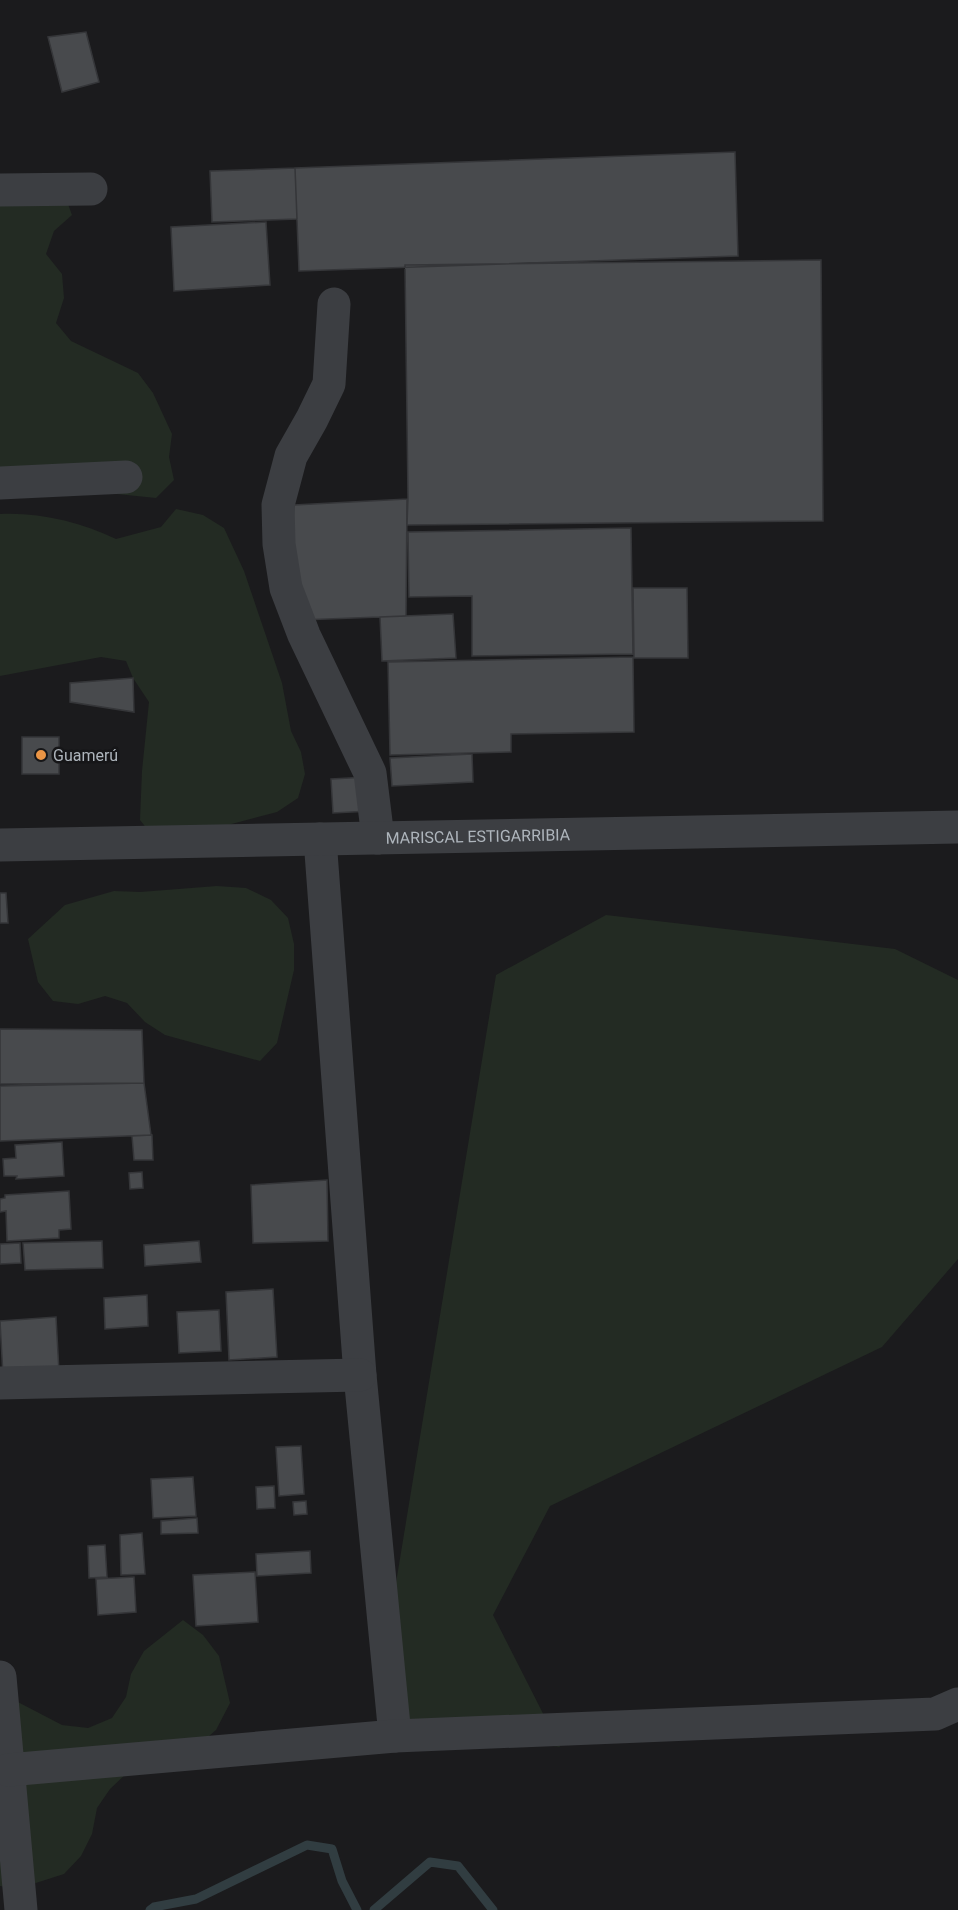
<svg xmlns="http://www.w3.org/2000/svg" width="958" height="1910" font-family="Roboto,sans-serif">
	<rect width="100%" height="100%" fill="#1b1b1d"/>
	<!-- green -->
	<path fill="#232b23" d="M 0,199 L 68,204 L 72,215 L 54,231 L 46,254 L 62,274 L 64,298 L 56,323 L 71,341 L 138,373 L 153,393 L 172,434 L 169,457 L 174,480 L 156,498 L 107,493 L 0,494 Z
		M 176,509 L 203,515 L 224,528 L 244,571 L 282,683 L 291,731 L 301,752 L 305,774 L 298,798 L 277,812 L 179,838 L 155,839 L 140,820 L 142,771 L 149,702 L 133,678 L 126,661 L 101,657 L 0,676 L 0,514 C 39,512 81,522 116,539 L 161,527 Z
		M 217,886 L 246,888 L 271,900 L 288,918 L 294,944 L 294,970 L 277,1043 L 260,1061 L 165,1035 L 145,1022 L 127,1003 L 105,996 L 78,1004 L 53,1001 L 38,982 L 28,939 L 65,905 L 114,891 L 140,892 Z
		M 606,915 L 895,949 L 958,980 L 958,1259 L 882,1347 L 550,1506 L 493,1615 L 560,1747 L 402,1724 L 394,1595 L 496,975 Z
		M 183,1620 L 203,1635 L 219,1656 L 230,1703 L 216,1730 L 178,1763 L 129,1771 L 110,1789 L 97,1808 L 92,1834 L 81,1856 L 64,1874 L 17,1889 L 0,1886 L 0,1705 L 14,1700 L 62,1725 L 88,1728 L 112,1718 L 126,1697 L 131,1674 L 144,1651 Z"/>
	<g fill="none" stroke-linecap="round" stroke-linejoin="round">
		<!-- stream -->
		<path stroke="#313d41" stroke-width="9" d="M 150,1910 L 154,1907 L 196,1899 L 307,1845 L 332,1849 L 342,1881 L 357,1910
			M 374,1910 L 430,1862 L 458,1866 L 493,1910"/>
	</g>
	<!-- building -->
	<path fill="#484a4d" stroke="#353639" stroke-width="1.5" d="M 86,32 L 99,82 L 62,92 L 48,37 Z
		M 735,152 L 738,256 L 299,271 L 295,168 Z
		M 295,168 L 297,219 L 212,222 L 210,171 Z
		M 266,222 L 270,285 L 174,291 L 171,227 Z
		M 821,260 L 823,521 L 407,525 L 408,498 L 405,265 Z
		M 407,499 L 406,616 L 301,620 L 290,562 L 294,505 Z
		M 631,528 L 633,654 L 472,656 L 472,596 L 409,597 L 408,532 Z
		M 633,588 L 687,588 L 688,658 L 634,658 Z
		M 453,614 L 456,658 L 382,661 L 380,617 Z
		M 633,657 L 634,732 L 511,734 L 511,752 L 390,755 L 388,662 Z
		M 133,678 L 134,712 L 70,702 L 70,683 Z
		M 22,737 L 59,737 L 59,774 L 22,774 Z
		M 472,754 L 473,782 L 392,786 L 390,758 Z
		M 368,777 L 370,811 L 333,813 L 331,779 Z
		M 0,893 L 6,893 L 8,923 L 0,923 Z
		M 0,1029 L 142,1030 L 144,1083 L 0,1084 Z
		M 144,1083 L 151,1135 L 0,1141 L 0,1086 Z
		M 152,1135 L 153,1160 L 134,1160 L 132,1136 Z
		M 62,1142 L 64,1176 L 16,1179 L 17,1176 L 4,1176 L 3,1159 L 16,1158 L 15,1145 Z
		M 142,1172 L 143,1188 L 130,1189 L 129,1173 Z
		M 327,1180 L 328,1241 L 253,1243 L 251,1185 Z
		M 69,1191 L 71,1229 L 59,1230 L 59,1238 L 7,1241 L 6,1211 L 0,1212 L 0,1199 L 5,1198 L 5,1195 Z
		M 102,1241 L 103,1268 L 25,1270 L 23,1243 Z
		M 199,1241 L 201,1262 L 145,1266 L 144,1245 Z
		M 20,1243 L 21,1263 L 0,1264 L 0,1244 Z
		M 273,1289 L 277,1357 L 229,1360 L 226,1292 Z
		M 147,1295 L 148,1326 L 105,1329 L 104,1298 Z
		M 219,1310 L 221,1351 L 179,1353 L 177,1312 Z
		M 56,1317 L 59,1372 L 3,1376 L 0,1321 Z
		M 301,1446 L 304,1494 L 279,1496 L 276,1447 Z
		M 193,1477 L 196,1516 L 153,1518 L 151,1479 Z
		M 274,1486 L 275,1508 L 257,1509 L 256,1487 Z
		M 306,1501 L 307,1514 L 294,1515 L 293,1502 Z
		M 197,1518 L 198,1533 L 161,1534 L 161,1521 Z
		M 142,1533 L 145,1574 L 121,1575 L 120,1535 Z
		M 105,1545 L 107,1577 L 89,1578 L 88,1546 Z
		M 310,1551 L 311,1573 L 257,1576 L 256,1554 Z
		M 255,1572 L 258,1622 L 196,1626 L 193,1575 Z
		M 134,1577 L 136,1612 L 98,1615 L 96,1579 Z"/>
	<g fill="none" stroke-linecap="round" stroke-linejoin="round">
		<!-- minor -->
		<g stroke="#3c3e42" stroke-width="33">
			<path d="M 0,190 L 91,189"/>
			<path d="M 334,304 L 329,384 L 312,419 L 291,456 L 278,505 L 279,544 L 286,588 L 304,635 L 370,773 L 378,838"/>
			<path d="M 0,483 L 126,477"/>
			<path d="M 320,839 L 360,1375 L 395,1736"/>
			<path id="s1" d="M 0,845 L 958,827"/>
			<path d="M 0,1383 L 360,1375"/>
			<path d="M 0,1677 L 21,1910"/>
			<path d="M 8,1770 L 395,1736 L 935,1714 L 958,1704"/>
		</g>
	</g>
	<!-- markers -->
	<circle fill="#eb9545" stroke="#161618" stroke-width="2" cx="41" cy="755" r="6"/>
	<g text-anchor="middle" stroke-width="5" stroke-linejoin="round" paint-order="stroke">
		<!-- poi labels -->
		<g font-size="16" fill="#aeb5bc" stroke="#161618" text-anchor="start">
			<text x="53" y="761">Guamerú</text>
		</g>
		<!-- street labels -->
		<g font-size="16" fill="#aeb5bc" stroke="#161618">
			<text dy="6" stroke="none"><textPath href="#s1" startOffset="478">MARISCAL ESTIGARRIBIA</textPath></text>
		</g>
	</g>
</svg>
